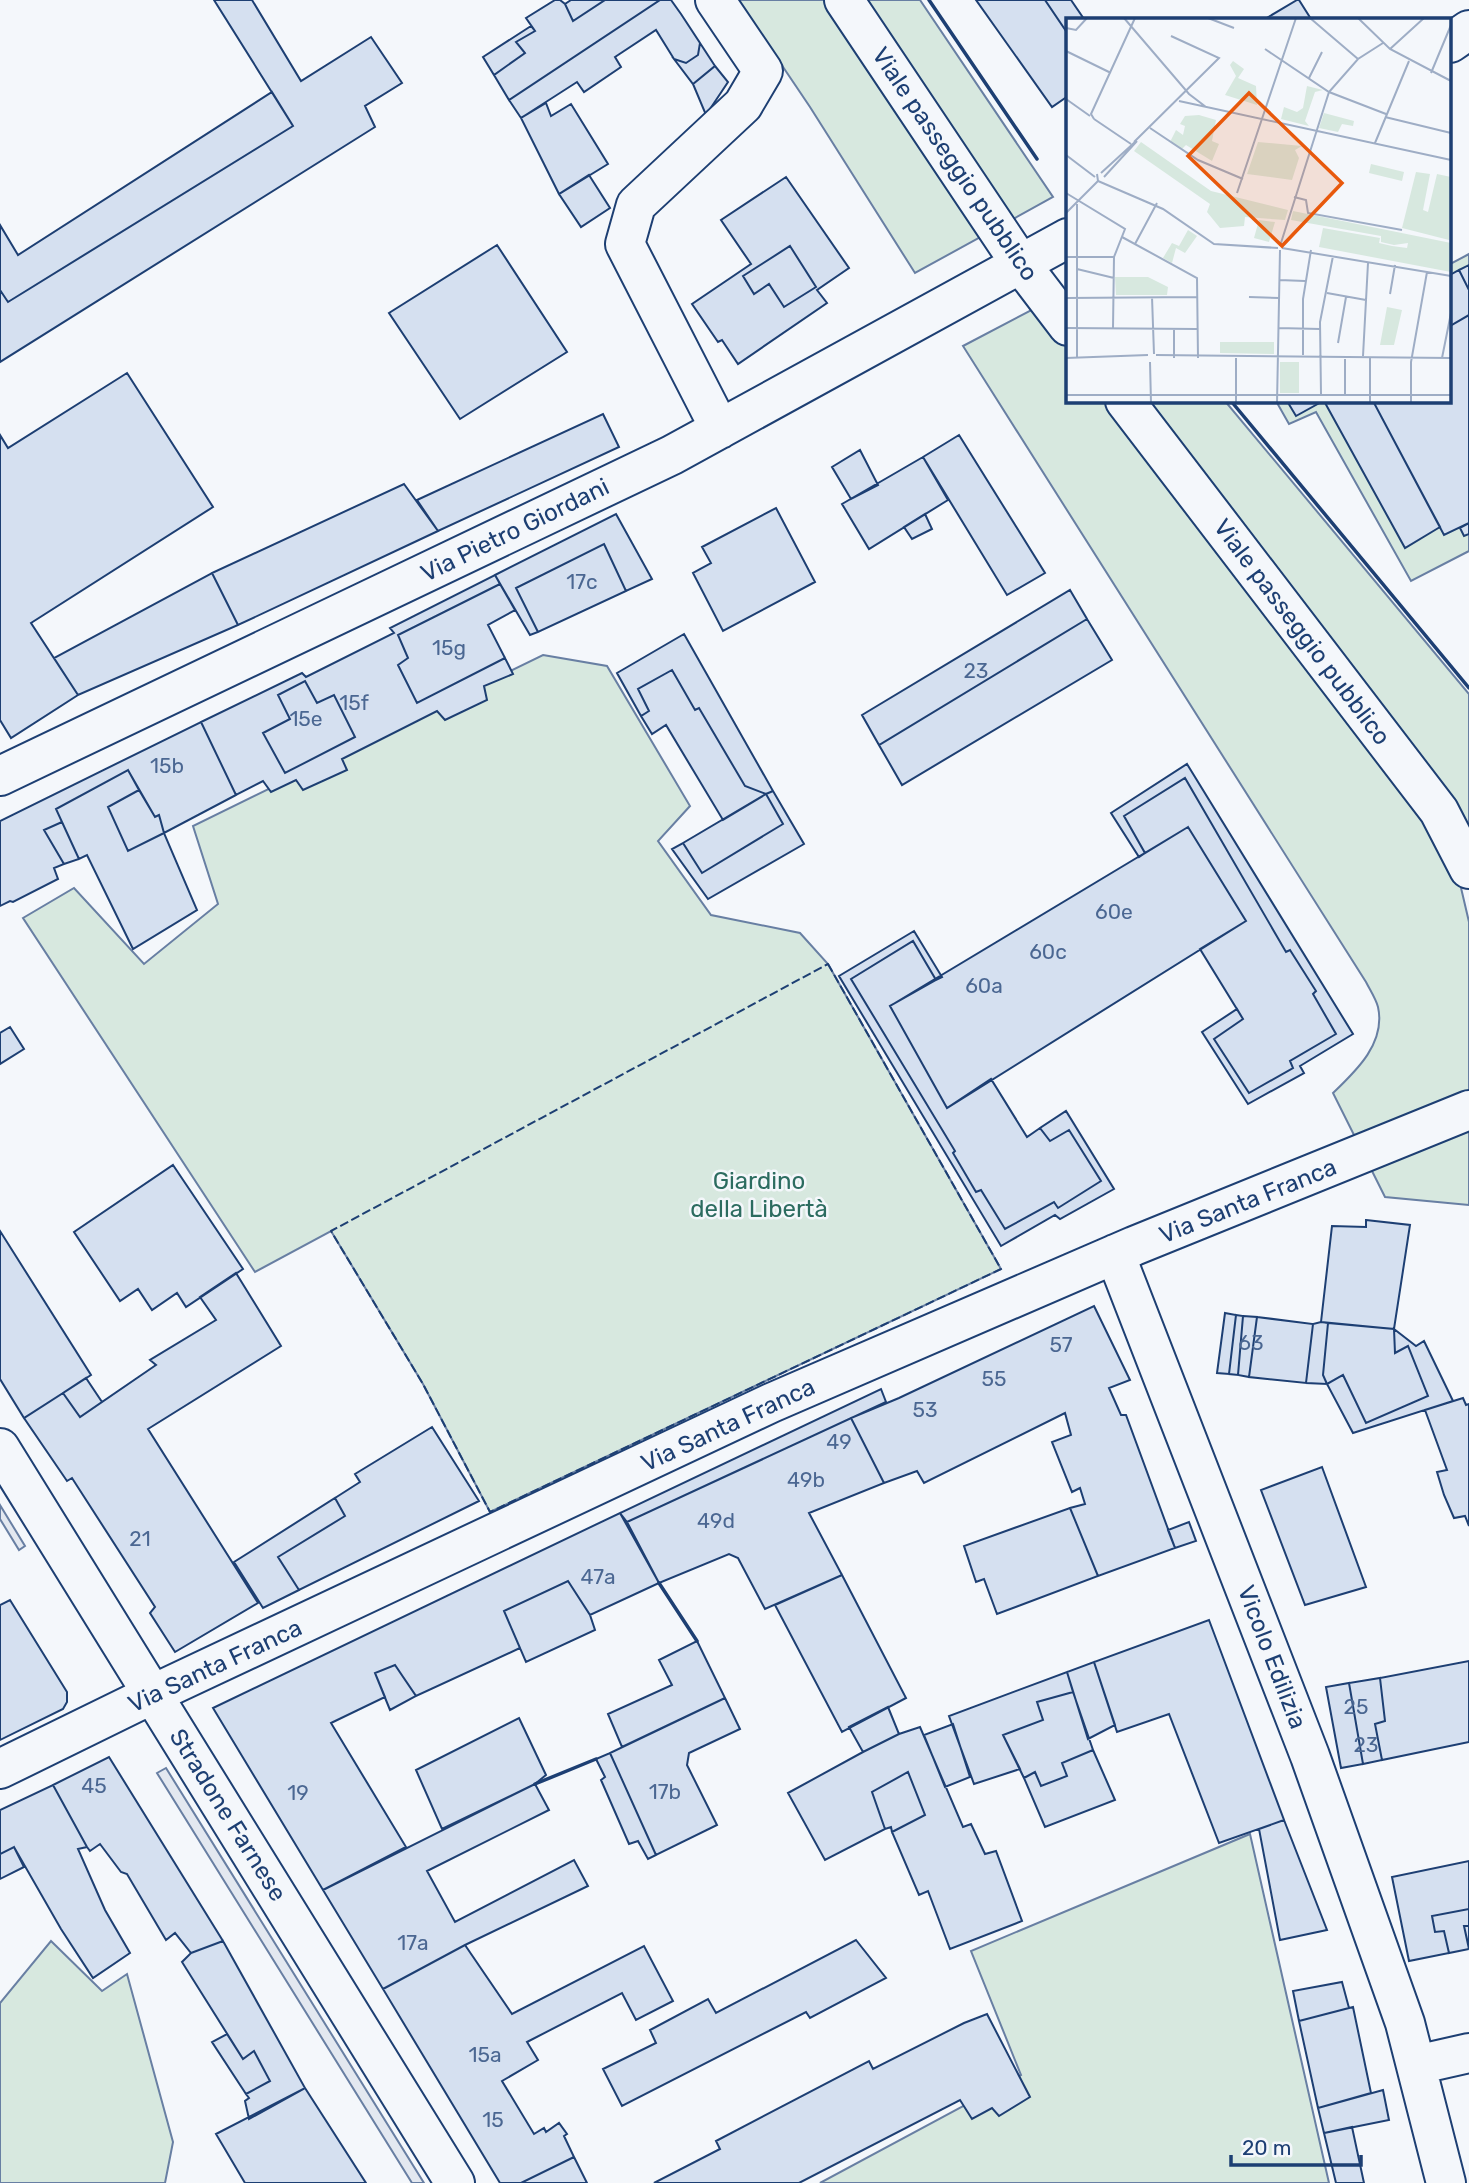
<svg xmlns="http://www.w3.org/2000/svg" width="1469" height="2183" font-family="Rubik,sans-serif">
	<rect width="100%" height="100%" fill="#f4f7fb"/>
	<!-- green -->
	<path fill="#d7e8df" stroke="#687fa3" stroke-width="2" d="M 738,0 L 920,0 L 1053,197 L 915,273 L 810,107 Z
		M 1469,254 L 1469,551 L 1411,581 L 1316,412 L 1289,424 L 1276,401 L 1450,401 L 1450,264 Z
		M 1068,291 L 1068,401 L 1225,401 L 1469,694 L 1469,831 L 1458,875 L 1469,922 L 1469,1205 L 1385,1197 L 1333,1093 C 1356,1071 1386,1043 1378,1007 C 1376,999 1370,990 1366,982 L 963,346 Z
		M 543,655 L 607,666 L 690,806 L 658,841 L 711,915 L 800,933 L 828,964 L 1001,1269 L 490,1512 L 423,1384 L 331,1231 L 255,1272 L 23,918 L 74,888 L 144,964 L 218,904 L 193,826 Z
		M 1250,1834 L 1329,2183 L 820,2183 L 1021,2075 L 971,1951 Z
		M 51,1941 L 102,1991 L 127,1974 L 173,2142 L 165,2183 L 0,2183 L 0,2003 Z"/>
	<!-- parking -->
	<path fill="#e3e8f0" stroke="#687fa3" stroke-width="2" d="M 0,1505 L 25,1546 L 19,1550 L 0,1519 Z
		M 166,1768 L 424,2183 L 412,2183 L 157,1773 Z"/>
	<!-- building -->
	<path fill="#d5e0f0" stroke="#1d3f73" stroke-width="2" d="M 214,0 L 252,0 L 301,81 L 371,37 L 402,83 L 365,106 L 375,127 L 0,362 L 0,290 L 8,302 L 293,126 Z
		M 555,0 L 560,0 L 565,4 L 573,21 L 605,0 L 660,0 L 509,100 L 494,75 L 525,53 L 516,42 L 535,31 L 526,18 Z
		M 571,0 L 605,0 L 573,21 L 565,4 Z
		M 660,0 L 671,0 L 681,14 L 700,43 L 698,55 L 686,63 L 674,59 L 656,30 L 615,57 L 621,67 L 584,92 L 577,82 L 521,118 L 509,100 Z
		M 976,0 L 1045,0 L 1068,34 L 1068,96 L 1052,107 Z
		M 1045,0 L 1071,0 L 1084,19 L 1068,19 L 1068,34 Z
		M 1297,0 L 1299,0 L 1311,19 L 1265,19 Z
		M 531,26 L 535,31 L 516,42 L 525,53 L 494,75 L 483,57 Z
		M 700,43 L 715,66 L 693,84 L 674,59 L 686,63 L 698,55 Z
		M 715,66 L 728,82 L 706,115 L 693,84 Z
		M 272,92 L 293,126 L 8,302 L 0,290 L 0,225 L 18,255 Z
		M 546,103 L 551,116 L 571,104 L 608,164 L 559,194 L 521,118 Z
		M 589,175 L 610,208 L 581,227 L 559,194 Z
		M 786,177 L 849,268 L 817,290 L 827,303 L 738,364 L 722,340 L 718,342 L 692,304 L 751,264 L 721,220 Z
		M 497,245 L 567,352 L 460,419 L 389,313 Z
		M 790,246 L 816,287 L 784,307 L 769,284 L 754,294 L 743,276 Z
		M 1469,265 L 1469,290 L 1459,270 Z
		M 1459,270 L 1469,290 L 1469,315 L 1450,326 L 1450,275 Z
		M 1469,315 L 1469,523 L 1444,535 L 1373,401 L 1450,401 L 1450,326 Z
		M 127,373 L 213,507 L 31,623 L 78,695 L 11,738 L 0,720 L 0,435 L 8,448 Z
		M 1287,401 L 1323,401 L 1296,416 Z
		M 1324,401 L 1373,401 L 1440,527 L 1405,548 Z
		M 603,414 L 619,447 L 438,531 L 417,500 Z
		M 959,435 L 1045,573 L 1007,595 L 923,457 Z
		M 860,450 L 878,485 L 851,499 L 832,467 Z
		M 923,457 L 948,500 L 869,549 L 842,504 Z
		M 404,484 L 438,531 L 238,625 L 212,573 Z
		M 776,508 L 815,582 L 723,631 L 693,573 L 711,563 L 702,547 Z
		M 616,514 L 652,579 L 626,591 L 604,544 L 516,588 L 538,632 L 530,635 L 495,575 Z
		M 925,514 L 932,529 L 912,539 L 904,527 Z
		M 1469,523 L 1469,534 L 1464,536 L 1460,528 Z
		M 604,544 L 626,591 L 538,632 L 516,588 Z
		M 212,573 L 238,625 L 78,695 L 54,658 Z
		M 495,575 L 500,584 L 398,635 L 408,658 L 398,665 L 417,703 L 505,658 L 513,674 L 484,686 L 487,700 L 445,720 L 437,711 L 342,759 L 347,770 L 303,790 L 296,780 L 271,792 L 263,781 L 236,795 L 201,722 L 302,673 L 306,677 L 394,633 L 390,628 Z
		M 500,584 L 515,610 L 488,625 L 505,658 L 417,703 L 398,665 L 408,658 L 398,635 Z
		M 1070,590 L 1087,619 L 879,745 L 862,715 Z
		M 1087,619 L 1112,660 L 902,785 L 879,745 Z
		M 684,634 L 773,791 L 766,794 L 745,786 L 699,708 L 695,710 L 672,670 L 638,689 L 649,711 L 641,716 L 617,673 Z
		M 672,670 L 695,710 L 699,708 L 745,786 L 766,794 L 723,820 L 666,725 L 652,734 L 641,716 L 649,711 L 638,689 Z
		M 305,681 L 317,703 L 334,695 L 355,737 L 285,773 L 263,733 L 290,719 L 278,695 Z
		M 201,722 L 236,795 L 164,833 L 159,815 L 155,817 L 128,770 L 56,809 L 62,822 L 44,830 L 64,864 L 54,868 L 58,879 L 13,902 L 10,901 L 0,906 L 0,821 Z
		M 1187,764 L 1353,1034 L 1300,1066 L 1304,1073 L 1248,1104 L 1202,1032 L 1237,1009 L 1243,1019 L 1214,1039 L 1249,1093 L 1293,1068 L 1290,1061 L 1336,1034 L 1313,994 L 1316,991 L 1290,950 L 1286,952 L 1185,778 L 1124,816 L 1145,853 L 1139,857 L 1111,813 Z
		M 128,770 L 139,790 L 108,807 L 128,851 L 164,833 L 197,910 L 133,949 L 87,855 L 79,859 L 56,809 Z
		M 1185,778 L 1286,952 L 1290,950 L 1316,991 L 1313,994 L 1336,1034 L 1290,1061 L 1293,1068 L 1249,1093 L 1214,1039 L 1243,1019 L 1200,949 L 1246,921 L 1188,827 L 1145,853 L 1124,816 Z
		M 139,790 L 155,817 L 159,815 L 164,833 L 128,851 L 108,807 Z
		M 773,791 L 804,844 L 708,899 L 672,849 L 683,843 L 702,873 L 783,824 L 766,794 Z
		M 766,794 L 783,824 L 702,873 L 683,843 Z
		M 62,822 L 79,859 L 64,864 L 44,830 Z
		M 1188,827 L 1246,921 L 947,1108 L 890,1006 Z
		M 914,931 L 942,977 L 936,980 L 913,941 L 851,979 L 955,1151 L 953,1153 L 976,1192 L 981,1190 L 1005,1229 L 1054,1202 L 1058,1208 L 1101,1181 L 1069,1130 L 1050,1141 L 1040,1128 L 1066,1111 L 1114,1189 L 1060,1219 L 1055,1215 L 1001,1246 L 839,976 Z
		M 913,941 L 936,980 L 890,1006 L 947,1108 L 991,1079 L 1027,1137 L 1040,1128 L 1050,1141 L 1069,1130 L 1101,1181 L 1058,1208 L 1054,1202 L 1005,1229 L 981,1190 L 976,1192 L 953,1153 L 955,1151 L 851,979 Z
		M 10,1027 L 24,1049 L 0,1064 L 0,1033 Z
		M 173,1165 L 243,1269 L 186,1307 L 177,1293 L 152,1310 L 138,1289 L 120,1301 L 74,1232 Z
		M 1366,1220 L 1410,1225 L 1394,1329 L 1321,1322 L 1332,1226 L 1366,1227 Z
		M 0,1231 L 91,1375 L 24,1418 L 0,1379 Z
		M 236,1273 L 281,1346 L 148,1429 L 258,1603 L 175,1652 L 150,1613 L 155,1607 L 72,1478 L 67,1481 L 24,1418 L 63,1393 L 80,1417 L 156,1365 L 150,1360 L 216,1320 L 200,1297 Z
		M 1094,1306 L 1130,1380 L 1109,1388 L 1121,1415 L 1126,1415 L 1175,1548 L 1098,1576 L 1070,1508 L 1085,1504 L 1080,1488 L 1072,1492 L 1052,1442 L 1071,1435 L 1065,1413 L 924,1483 L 917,1471 L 884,1483 L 851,1418 L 899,1398 Z
		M 1225,1313 L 1236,1315 L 1229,1374 L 1217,1373 Z
		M 1236,1315 L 1243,1316 L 1238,1375 L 1229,1374 Z
		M 1243,1316 L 1257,1317 L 1249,1377 L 1238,1375 Z
		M 1257,1317 L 1313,1324 L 1306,1383 L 1249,1377 Z
		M 1321,1322 L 1328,1323 L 1323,1375 L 1327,1384 L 1306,1383 L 1313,1324 Z
		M 1328,1323 L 1394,1329 L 1395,1353 L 1408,1346 L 1428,1396 L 1366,1423 L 1343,1375 L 1327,1384 L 1323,1375 Z
		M 1394,1329 L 1416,1346 L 1424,1341 L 1453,1401 L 1353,1433 L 1327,1384 L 1343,1375 L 1366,1423 L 1428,1396 L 1408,1346 L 1395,1353 Z
		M 86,1378 L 102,1402 L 80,1417 L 63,1393 Z
		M 881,1389 L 886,1402 L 627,1522 L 620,1513 Z
		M 1463,1398 L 1466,1405 L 1469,1404 L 1469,1526 L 1465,1516 L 1454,1518 L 1444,1495 L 1437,1472 L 1447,1470 L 1425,1410 Z
		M 851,1418 L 884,1483 L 809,1513 L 842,1575 L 765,1609 L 738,1558 L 729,1554 L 659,1583 L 627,1522 Z
		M 432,1427 L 479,1501 L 299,1590 L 278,1557 L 345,1516 L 335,1498 L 360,1482 L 355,1474 Z
		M 1322,1467 L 1366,1587 L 1305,1605 L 1261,1490 Z
		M 335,1498 L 345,1516 L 278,1557 L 299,1590 L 263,1608 L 234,1562 Z
		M 1070,1508 L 1098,1576 L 997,1614 L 984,1579 L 976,1582 L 964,1546 Z
		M 620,1513 L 659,1583 L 590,1615 L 568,1581 L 504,1611 L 520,1648 L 416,1696 L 395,1665 L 375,1673 L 385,1697 L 331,1723 L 406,1847 L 323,1890 L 213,1708 Z
		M 1189,1522 L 1196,1541 L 1175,1548 L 1168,1530 Z
		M 842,1575 L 906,1698 L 842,1732 L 775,1605 Z
		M 568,1581 L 590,1615 L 595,1630 L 526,1662 L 504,1611 Z
		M 10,1600 L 67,1692 L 67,1702 L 63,1709 L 0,1740 L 0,1605 Z
		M 1209,1620 L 1284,1820 L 1219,1843 L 1169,1714 L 1117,1732 L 1094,1662 Z
		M 697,1641 L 725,1698 L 622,1747 L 608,1714 L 672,1685 L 659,1660 Z
		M 1469,1661 L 1469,1742 L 1382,1760 L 1375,1724 L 1385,1721 L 1380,1678 Z
		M 1094,1662 L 1115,1725 L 1088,1739 L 1067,1672 Z
		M 395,1665 L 416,1696 L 390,1710 L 375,1673 Z
		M 1067,1672 L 1073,1692 L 1037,1702 L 1043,1720 L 1003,1735 L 1020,1769 L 974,1784 L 949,1716 Z
		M 1380,1678 L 1385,1721 L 1375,1724 L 1382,1760 L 1363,1764 L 1349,1683 Z
		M 1349,1683 L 1363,1764 L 1341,1768 L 1326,1687 Z
		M 1073,1692 L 1093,1750 L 1062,1763 L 1067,1776 L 1041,1786 L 1035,1772 L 1024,1778 L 1003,1735 L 1043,1720 L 1037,1702 Z
		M 725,1698 L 740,1729 L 689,1753 L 687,1765 L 717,1825 L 656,1855 L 610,1753 Z
		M 888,1707 L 899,1734 L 863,1752 L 849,1727 Z
		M 519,1718 L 546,1775 L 535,1784 L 442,1829 L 416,1770 Z
		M 953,1724 L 970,1777 L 945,1787 L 924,1735 Z
		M 920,1727 L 963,1827 L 971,1824 L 985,1854 L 996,1851 L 1022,1921 L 950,1949 L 928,1891 L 919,1895 L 892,1832 L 925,1815 L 908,1772 L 872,1792 L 885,1829 L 825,1860 L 788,1793 L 863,1752 L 899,1734 Z
		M 1093,1750 L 1115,1800 L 1045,1827 L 1024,1778 L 1035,1772 L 1041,1786 L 1067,1776 L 1062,1763 Z
		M 610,1753 L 656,1855 L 648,1859 L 638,1841 L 629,1844 L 601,1780 L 605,1777 L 596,1759 Z
		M 109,1757 L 223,1941 L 191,1953 L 175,1933 L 166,1940 L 127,1874 L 121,1872 L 100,1844 L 90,1851 L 87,1847 L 53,1785 Z
		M 908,1772 L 925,1815 L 892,1832 L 891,1827 L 885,1829 L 872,1792 Z
		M 535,1784 L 549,1810 L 427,1871 L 455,1922 L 574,1860 L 588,1886 L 465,1945 L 383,1989 L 323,1890 Z
		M 53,1785 L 87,1847 L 78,1849 L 105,1910 L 130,1953 L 93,1978 L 61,1929 L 14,1847 L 0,1854 L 0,1810 Z
		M 1284,1820 L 1327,1930 L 1280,1940 L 1259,1829 Z
		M 14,1847 L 24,1867 L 0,1879 L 0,1854 Z
		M 1469,1861 L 1469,1909 L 1432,1916 L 1435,1932 L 1444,1931 L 1449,1953 L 1409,1961 L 1392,1877 Z
		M 1469,1909 L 1469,1926 L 1464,1926 L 1469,1949 L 1449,1953 L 1444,1931 L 1435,1932 L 1432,1916 Z
		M 1464,1926 L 1469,1926 L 1469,1948 Z
		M 856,1940 L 886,1978 L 810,2018 L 806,2012 L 622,2106 L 603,2069 L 656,2043 L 650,2030 L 708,1999 L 716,2013 Z
		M 223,1941 L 305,2088 L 249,2119 L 245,2101 L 249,2098 L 246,2094 L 270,2081 L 254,2051 L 243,2059 L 182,1962 L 191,1953 Z
		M 465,1945 L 512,2014 L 644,1946 L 673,2001 L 636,2020 L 622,1993 L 527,2042 L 538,2060 L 502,2081 L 534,2134 L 544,2128 L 546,2132 L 559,2123 L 567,2134 L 564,2136 L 574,2157 L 521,2183 L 500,2183 L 383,1989 Z
		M 1342,1982 L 1349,2008 L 1299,2021 L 1293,1991 Z
		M 1353,2007 L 1371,2093 L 1318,2108 L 1299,2021 Z
		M 987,2014 L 1030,2097 L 999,2116 L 992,2108 L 972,2119 L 960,2100 L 799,2183 L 654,2183 L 720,2149 L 716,2141 L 869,2061 L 873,2069 L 964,2023 Z
		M 227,2034 L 243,2059 L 254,2051 L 270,2081 L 246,2094 L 212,2042 Z
		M 305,2088 L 366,2183 L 245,2183 L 216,2134 Z
		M 1383,2090 L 1389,2120 L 1324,2133 L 1318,2108 Z
		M 1352,2127 L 1364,2183 L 1336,2183 L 1324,2133 Z
		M 574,2157 L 587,2183 L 521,2183 Z"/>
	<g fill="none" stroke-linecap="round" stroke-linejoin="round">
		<!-- minor casing -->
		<g stroke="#1d3f73" stroke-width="42">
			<path id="minor" d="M 715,0 L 763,71 L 743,105 L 636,205 L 625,244 L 720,429
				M 844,0 L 1020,263 L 1068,326
				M 1450,43 L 1469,30
				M 1125,401 L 1439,811 L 1469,869
				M 0,776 L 672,455 L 1068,238
				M 1115,1254 L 1310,1756 L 1405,2023 L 1446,2183
				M 0,1448 L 455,2183
				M 0,1769 L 153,1694 L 771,1403 L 1134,1246 L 1469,1110
				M 1416,2065 L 1469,2053"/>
		</g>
		<!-- minor -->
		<use href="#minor" stroke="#f4f7fb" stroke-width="38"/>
		<!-- fence -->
		<path stroke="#1d3f73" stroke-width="2" stroke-dasharray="9 3.5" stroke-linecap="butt" d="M 828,964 L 1001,1269 L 490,1512 L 423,1384 L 331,1231 Z"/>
		<!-- wall -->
		<path stroke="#1d3f73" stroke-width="3.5" d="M 929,0 L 1037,159
			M 1231,401 L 1469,688
			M 659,1583 L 697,1641
			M 535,1784 L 596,1759"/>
	</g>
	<g text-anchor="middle" stroke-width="5" stroke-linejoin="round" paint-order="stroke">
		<!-- number labels -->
		<g font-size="21" fill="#4b6792">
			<text x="582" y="589">17c</text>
			<text x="449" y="655">15g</text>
			<text x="976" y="678">23</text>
			<text x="354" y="710">15f</text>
			<text x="306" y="726">15e</text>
			<text x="167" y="773">15b</text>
			<text x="1114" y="919">60e</text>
			<text x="1048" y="959">60c</text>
			<text x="984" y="993">60a</text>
			<text x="1251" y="1350">63</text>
			<text x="1061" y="1352">57</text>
			<text x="994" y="1386">55</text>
			<text x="925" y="1417">53</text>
			<text x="839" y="1449">49</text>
			<text x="806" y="1487">49b</text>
			<text x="716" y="1528">49d</text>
			<text x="140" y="1546">21</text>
			<text x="598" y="1584">47a</text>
			<text x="1356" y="1714">25</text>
			<text x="1366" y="1752">23</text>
			<text x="94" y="1793">45</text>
			<text x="665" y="1799">17b</text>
			<text x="298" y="1800">19</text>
			<text x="413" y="1950">17a</text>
			<text x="485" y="2062">15a</text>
			<text x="493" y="2127">15</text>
		</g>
		<!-- street labels -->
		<g font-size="24" fill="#1d3f73" stroke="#f4f7fb">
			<text transform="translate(955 164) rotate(56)" y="8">Viale passeggio pubblico</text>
			<text transform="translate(515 530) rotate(-26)" y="8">Via Pietro Giordani</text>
			<text transform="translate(1302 632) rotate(53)" y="8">Viale passeggio pubblico</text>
			<text transform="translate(1248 1201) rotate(-22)" y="8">Via Santa Franca</text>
			<text transform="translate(728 1425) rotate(-25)" y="8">Via Santa Franca</text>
			<text transform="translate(1272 1657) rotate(69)" y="8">Vicolo Edilizia</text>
			<text transform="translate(215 1666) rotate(-25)" y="8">Via Santa Franca</text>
			<text transform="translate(228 1815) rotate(58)" y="8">Stradone Farnese</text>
		</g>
		<!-- park labels -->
		<g font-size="24" fill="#2c6c60" stroke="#f4f7fb">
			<text x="759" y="1189">Giardino<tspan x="759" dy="28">della Libertà</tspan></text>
		</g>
	</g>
	<!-- overview -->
	<g transform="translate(1066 18)">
		<rect width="385" height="385" fill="#f4f7fb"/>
		<path d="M 167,43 L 178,51 L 172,60 L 190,68 L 191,87 L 159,77 L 170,58 L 164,47 ZM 241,68 L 257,72 L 249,74 L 239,103 L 243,108 L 215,101 L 218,89 L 231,94 L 237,90 ZM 258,95 L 288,103 L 287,108 L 276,106 L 272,114 L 253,110 ZM 133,97 L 150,102 L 146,123 L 153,126 L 146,143 L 120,127 L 116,131 L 104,124 L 110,112 L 117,117 L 119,108 L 114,106 L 119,98 ZM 75,124 L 145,173 L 222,192 L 219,202 L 179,199 L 178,208 L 154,210 L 141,194 L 144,186 L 68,133 ZM 192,124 L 236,128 L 229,132 L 233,140 L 226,162 L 181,156 ZM 305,146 L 338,154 L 336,163 L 303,155 ZM 350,154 L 364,156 L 357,192 L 362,194 L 371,156 L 385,159 L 383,222 L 336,210 ZM 227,193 L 385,225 L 385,254 L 253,229 L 257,210 L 314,220 L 313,225 L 326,228 L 341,230 L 342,225 L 328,227 L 315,224 L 315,218 L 225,202 ZM 193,202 L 209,204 L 203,224 L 188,220 ZM 122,212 L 131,218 L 119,235 L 110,230 L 106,245 L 97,240 L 106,225 L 113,228 ZM 49,259 L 82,259 L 102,269 L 101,277 L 50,277 ZM 321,289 L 336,292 L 328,327 L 314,327 ZM 154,324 L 208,324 L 208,336 L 154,335 ZM 214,344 L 233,344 L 233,375 L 214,375 Z" fill="#d7e8df"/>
		<path fill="none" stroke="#9eadc5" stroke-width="2" d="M 58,0 L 123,76 L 140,89M 142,0 L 168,10M 244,0 L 292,41M 292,0 L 324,31 L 385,63M 0,10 L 10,12 L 21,0M 199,31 L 263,74 L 320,96M 324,31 L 358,0M 0,33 L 45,55M 365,55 L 385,7M 243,60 L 256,34M 0,81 L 24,98M 113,83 L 385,142M 319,99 L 385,115M 28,101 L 25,96 L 69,0M 28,101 L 65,126M 84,110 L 132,142 L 177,161M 68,124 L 153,40 L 105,18M 309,125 L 343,43M 0,137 L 29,159M 35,155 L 69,124M 31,156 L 32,163 L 97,191 L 148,226 L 212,230M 38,159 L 71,123M 0,175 L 59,211 L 48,239 L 47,310M 171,175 L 230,0M 228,179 L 240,182 L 242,195 L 336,212M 11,186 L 11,339M 0,195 L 32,163M 56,219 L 131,260 L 132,340M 69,226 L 91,185M 214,228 L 263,74 L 292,41 L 317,25M 216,230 L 385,258M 0,239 L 48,239M 11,251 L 48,260M 213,262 L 239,263M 261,275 L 300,282M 324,276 L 329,247M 86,279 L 88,336M 183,279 L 213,280M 0,280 L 132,279M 0,310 L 131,311M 212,310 L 254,311M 108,311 L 108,340M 272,325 L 280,279M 90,337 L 385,340M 237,337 L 237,281 L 245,232M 297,338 L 302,245M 0,340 L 82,337M 170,340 L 170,385M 304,340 L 304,385M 376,340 L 385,295M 84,344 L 85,385M 255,376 L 254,304 L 267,238M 0,377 L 385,377M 279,377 L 279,341M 211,385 L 214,232M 345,385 L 345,344 L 361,254"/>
		<path fill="#e8590c" fill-opacity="0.15" stroke="#e8590c" stroke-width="3.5" d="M 183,75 L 276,165 L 216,228 L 122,138 Z"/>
		<rect width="385" height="385" fill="none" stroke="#1d3f73" stroke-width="3.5"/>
	</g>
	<!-- scale -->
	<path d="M1231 2155v10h130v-10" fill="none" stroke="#1d3f73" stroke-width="3.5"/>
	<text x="1242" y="2155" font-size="21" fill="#1d3f73" stroke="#f4f7fb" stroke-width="5" paint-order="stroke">20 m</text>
</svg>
